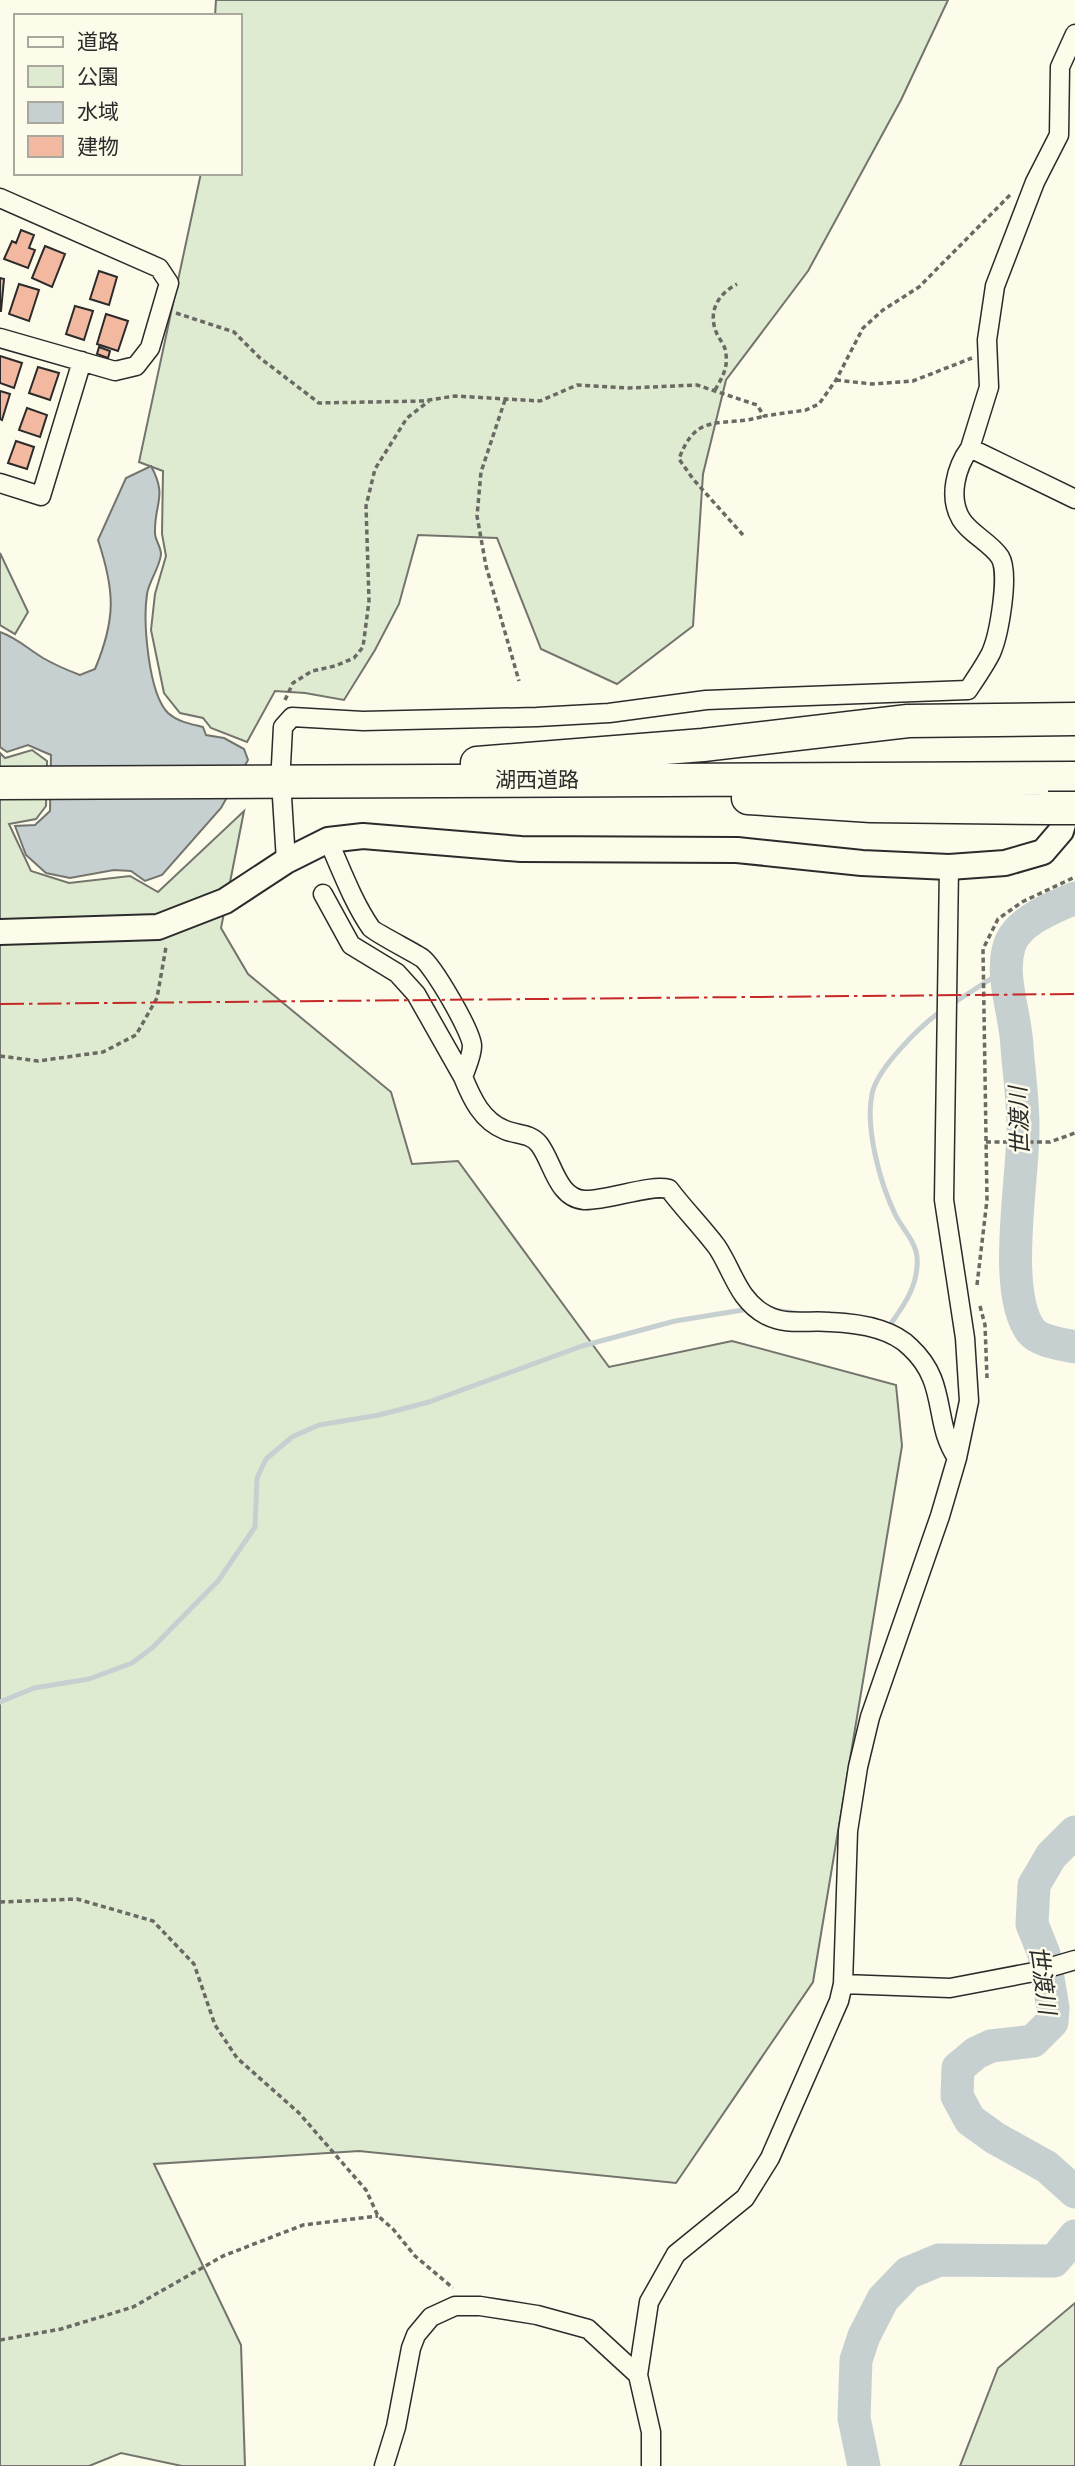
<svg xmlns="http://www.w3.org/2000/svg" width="1075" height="2466" font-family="'PT Sans Narrow','Noto Sans JP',sans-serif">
	<rect width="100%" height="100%" fill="#fdfbea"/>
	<!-- green -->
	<path fill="#deebd1" stroke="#74746e" stroke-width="2" d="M 216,0 L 948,0 L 901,100 L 808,271 L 726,380 L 703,474 L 693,626 L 617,684 L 541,649 L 497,538 L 418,535 L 399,604 L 375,650 L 344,700 L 305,693 L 275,691 L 247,742 L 211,728 L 203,718 L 180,713 L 164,693 L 151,630 L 155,594 L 166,556 L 162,534 L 163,471 L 139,462 L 201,173 L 240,173 L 240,16 L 215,16 Z
		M 0,553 L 28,612 L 15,634 L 0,625 Z
		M 32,750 L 47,761 L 46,806 L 36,819 L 9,824 L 31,871 L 69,883 L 130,876 L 158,892 L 244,811 L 221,928 L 248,974 L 391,1092 L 412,1164 L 458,1161 L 609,1367 L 732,1341 L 896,1385 L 902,1446 L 813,1982 L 676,2183 L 359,2151 L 154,2164 L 241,2345 L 245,2466 L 182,2466 L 121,2453 L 89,2466 L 0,2466 L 0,753 L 5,758 Z
		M 1075,2303 L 1075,2466 L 960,2466 L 998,2368 Z"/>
	<!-- water -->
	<path fill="#c7d0d0" stroke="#74746e" stroke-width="2" d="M 151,466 C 168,497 154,503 155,533 C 155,540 161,547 161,554 C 160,567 149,581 147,594 C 143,621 148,693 168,713 C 178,722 191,724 203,727 L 206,735 L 224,738 L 244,749 L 248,760 L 221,808 L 162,875 L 145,881 L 131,871 L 114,870 L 70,878 L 46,873 L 26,855 L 15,826 L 35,825 L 50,811 L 51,755 L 28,745 L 7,752 L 0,747 L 0,632 C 17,638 28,649 43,658 C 55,665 67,670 80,675 L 95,669 C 116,619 115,591 98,540 L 126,478 Z"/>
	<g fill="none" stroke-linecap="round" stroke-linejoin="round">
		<!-- stream -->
		<path stroke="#c7d0d0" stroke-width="5" d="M 952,1004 L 1006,969
			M 773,1310 L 801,1314
			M 886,1324 L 890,1325 C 905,1304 919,1284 917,1257 C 916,1242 901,1227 895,1214 C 880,1183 865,1128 872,1094 C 877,1068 922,1024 944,1009
			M 0,1702 L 34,1688 L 89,1679 L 132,1663 L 152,1648 L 218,1581 L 255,1527 L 257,1478 L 266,1459 L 292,1437 L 319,1425 L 379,1415 L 429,1402 L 582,1346 L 675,1321 L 749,1309"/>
		<!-- river -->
		<path stroke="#c7d0d0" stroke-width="33" d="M 1075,898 C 1053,908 1016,921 1009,947 C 1000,978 1016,1015 1017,1047 C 1019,1073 1023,1100 1023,1126 C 1024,1176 1001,1291 1031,1331 C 1040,1342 1062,1344 1075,1347
			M 1075,1832 L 1051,1856 L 1034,1885 L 1032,1924 L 1044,1954 L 1053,2008 L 1052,2022 L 1033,2041 L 991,2046 L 976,2053 L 958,2068 L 957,2096 L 970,2120 L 995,2138 L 1047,2167 L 1075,2192
			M 864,2466 L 854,2418 L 856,2360 L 864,2336 L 883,2299 L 908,2273 L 939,2260 L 1054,2261 L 1075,2236"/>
	</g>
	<!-- building -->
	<path fill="#f2b8a0" stroke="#2b2b2b" stroke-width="2" d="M 21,230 L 34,235 L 29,248 L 35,250 L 28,268 L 4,259 L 12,241 L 16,243 Z
		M 45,246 L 65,254 L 52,287 L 32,278 Z
		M 99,271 L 117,277 L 109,305 L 90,299 Z
		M 0,278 L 4,279 L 1,311 L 0,311 Z
		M 19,284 L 39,290 L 29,321 L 9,314 Z
		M 75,306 L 93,311 L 84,340 L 66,334 Z
		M 106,314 L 128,321 L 118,351 L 97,344 Z
		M 99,347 L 110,351 L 108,358 L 97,354 Z
		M 0,356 L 22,363 L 14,388 L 0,383 Z
		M 38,367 L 59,373 L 50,400 L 29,393 Z
		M 0,391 L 10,394 L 2,420 L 0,419 Z
		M 27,408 L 47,415 L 40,437 L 19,430 Z
		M 16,441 L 34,447 L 27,469 L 8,463 Z"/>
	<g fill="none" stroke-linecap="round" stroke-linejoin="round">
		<!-- street casing -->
		<g stroke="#2b2b2b" stroke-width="21">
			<path id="street" d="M 1075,34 L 1060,67 L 1059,135 L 1035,182 L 995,286 L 987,340 L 989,387 L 970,448 L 1075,499
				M 0,198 L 159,268 L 169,283 L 150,348 L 136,366 L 115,371 L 0,338
				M 0,483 L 41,496 L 82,361
				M 281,765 L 283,727 L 292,717 L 363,721 L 537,717 L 609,713 L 706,700 L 968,690 C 976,678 985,665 991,653 C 999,635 1010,573 1000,557 C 990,542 970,534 961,519 C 948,497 956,467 970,448
				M 282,797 L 286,861
				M 328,840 C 341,869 353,902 371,928 C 374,932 413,952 422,958 C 433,966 472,1032 472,1046 C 472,1056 466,1068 463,1077 C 472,1099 482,1121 505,1130 C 517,1135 530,1133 539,1144 C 553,1162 557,1198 584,1200 C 608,1201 649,1184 669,1189 C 684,1209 702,1227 717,1247 C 733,1271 738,1300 766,1315 C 787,1326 807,1320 830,1322 C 856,1323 890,1327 910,1347 C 949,1383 932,1421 957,1458
				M 323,894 L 351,945 L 397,973 L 416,994 L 463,1077
				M 843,1984 L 950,1988 L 1034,1972 L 1075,1960
				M 384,2466 L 396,2427 L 411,2348 L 416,2335 L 431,2317 L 455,2306 L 480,2306 L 537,2315 L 588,2329 L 638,2375
				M 651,2466 L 651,2432 L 638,2375 L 649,2302 L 676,2254 L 745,2198 L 770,2158 L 839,2001 L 843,1984 L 848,1831 L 858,1767 L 870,1717 L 940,1516 L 957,1458 L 969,1401 L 965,1338 L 944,1200 L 949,867"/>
		</g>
		<!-- secondary casing -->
		<g stroke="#2b2b2b" stroke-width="28">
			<path id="secondary" d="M 0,932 L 158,927 L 225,901 L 286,861 L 328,840 L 363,836 L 521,849 L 737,850 L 862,863 L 949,867 L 1005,863 L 1043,852 L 1061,831 L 1072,793"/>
		</g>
		<!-- highway casing -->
		<g stroke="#2b2b2b" stroke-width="35">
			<path id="highway" d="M 477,763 L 703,745 L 908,721 L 1075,719
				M 0,783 L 1075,778
				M 748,798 L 871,806 L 1048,808"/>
		</g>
		<!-- path -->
		<path stroke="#6a6964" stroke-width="3.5" stroke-dasharray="5 3.5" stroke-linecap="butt" d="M 176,313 L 234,332 L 260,358 L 319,403 L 422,401 L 455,396 L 540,401 L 577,385 L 629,388 L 697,385 L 757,405 L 764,416 L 806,410 L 819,404 L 836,380 L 863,328 L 883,310 L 919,287 L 1011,194
			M 836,380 L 872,384 L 913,381 L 972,358
			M 715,390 C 722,378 728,368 726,354 C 726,347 720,340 717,334 C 707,312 718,294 737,284
			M 505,400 L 481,472 L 477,516 L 486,566 L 519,681
			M 743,535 L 693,479 L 679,459 C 697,409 723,429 764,416
			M 285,700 L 293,683 L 312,671 L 335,666 L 354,658 L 363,647 L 369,601 L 366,506 L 375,469 L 407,418 L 429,401
			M 0,1056 L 38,1061 L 103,1052 L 136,1035 L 157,998 L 166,947
			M 986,1142 L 1050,1142 L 1075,1133
			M 977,1285 L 987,1200 L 983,949 L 998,919 L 1022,902 L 1075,877
			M 980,1306 L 985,1325 L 987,1378
			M 0,1902 L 77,1899 L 153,1921 L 194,1964 L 215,2025 L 237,2058 L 299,2113 L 366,2190 L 378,2216 L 393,2229 L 415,2256 L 453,2288
			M 0,2340 L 61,2329 L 133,2307 L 223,2256 L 303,2225 L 378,2216"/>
		<!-- street -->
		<use href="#street" stroke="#fdfbea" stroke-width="18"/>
		<!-- secondary -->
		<use href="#secondary" stroke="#fdfbea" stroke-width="24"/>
		<!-- highway -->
		<use href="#highway" stroke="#fdfbea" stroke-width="32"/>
		<!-- highway-bridge casing -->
		<g stroke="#2b2b2b" stroke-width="35" stroke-linecap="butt">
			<path id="highway-bridge" d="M 1048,808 L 1075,808"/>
		</g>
		<!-- highway-bridge -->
		<use href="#highway-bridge" stroke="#fdfbea" stroke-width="32"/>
		<!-- power -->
		<path stroke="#c62828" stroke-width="2" stroke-dasharray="24 5 3.5 5" stroke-linecap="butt" d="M 0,1004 L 1075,994"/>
	</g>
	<g text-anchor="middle" stroke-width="5" stroke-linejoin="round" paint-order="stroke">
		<!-- street labels -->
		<g font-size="21" fill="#2b2b2b" stroke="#fdfbea">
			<text x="537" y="787">湖西道路</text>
		</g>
		<!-- water labels -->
		<g font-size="23" font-style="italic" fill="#2b2b2b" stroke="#fdfbea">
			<text transform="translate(1019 1121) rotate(-92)" y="8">世渡川</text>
			<text transform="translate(1043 1980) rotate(82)" y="8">世渡川</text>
		</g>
	</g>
	<!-- legend -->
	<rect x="14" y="14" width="228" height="161" fill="#fdfbea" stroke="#a9a89e" stroke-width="2"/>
	<rect x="28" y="37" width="35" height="10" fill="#fdfbea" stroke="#a9a89e" stroke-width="2"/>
	<text x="77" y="49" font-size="21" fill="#2b2b2b">道路</text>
	<rect x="28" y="66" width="35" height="21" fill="#deebd1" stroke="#a9a89e" stroke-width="2"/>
	<text x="77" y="84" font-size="21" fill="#2b2b2b">公園</text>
	<rect x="28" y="102" width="35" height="21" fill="#c7d0d0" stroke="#a9a89e" stroke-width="2"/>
	<text x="77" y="119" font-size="21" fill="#2b2b2b">水域</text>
	<rect x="28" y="136" width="35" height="21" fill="#f2b8a0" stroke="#a9a89e" stroke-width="2"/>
	<text x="77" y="154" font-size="21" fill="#2b2b2b">建物</text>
</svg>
